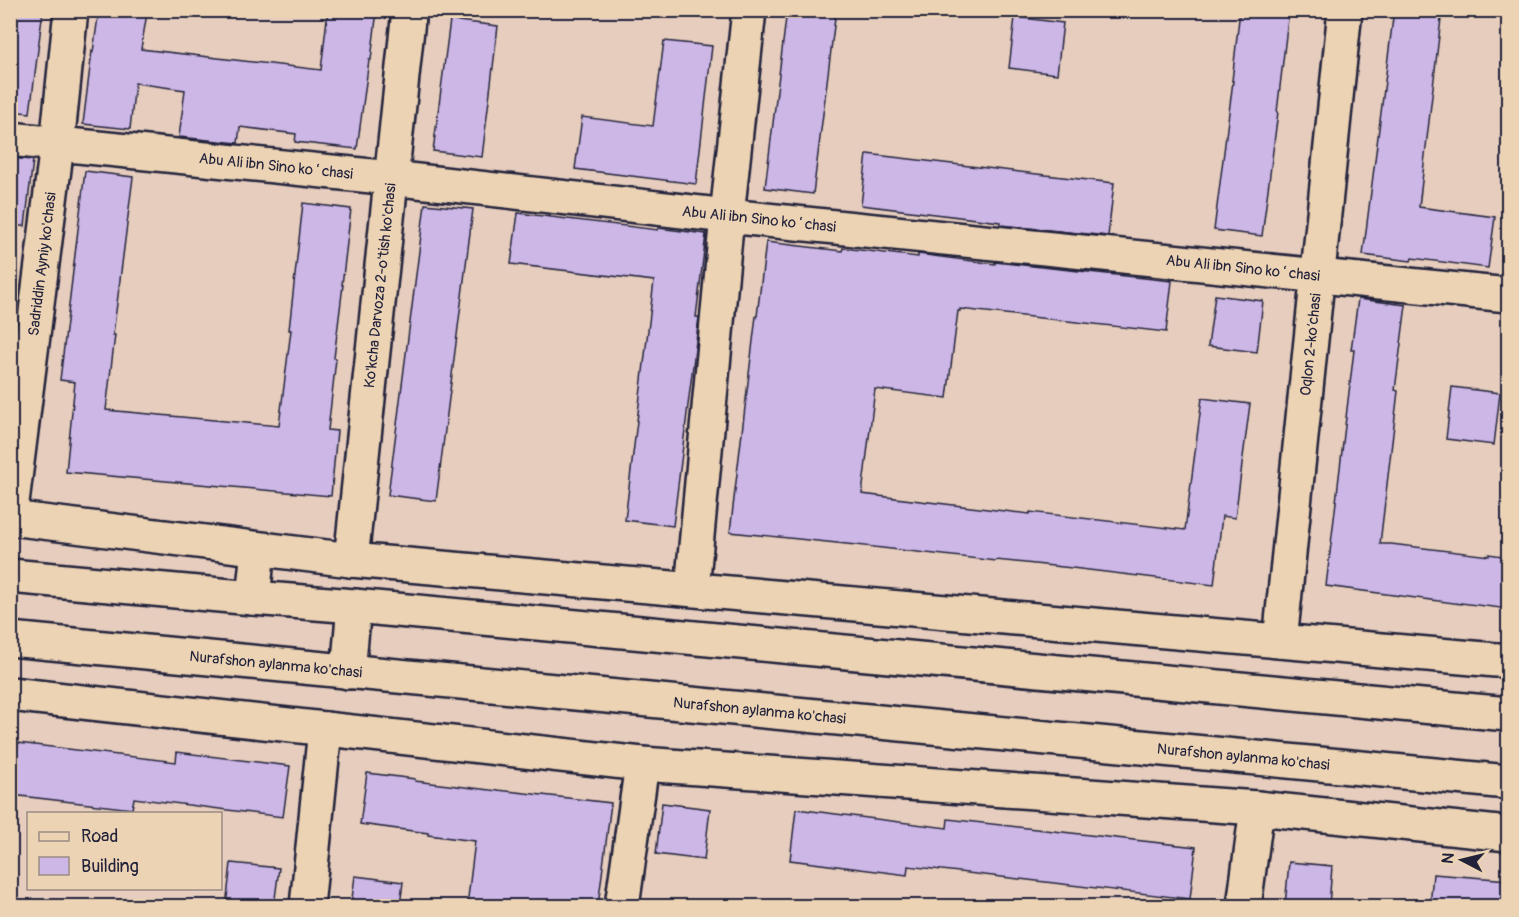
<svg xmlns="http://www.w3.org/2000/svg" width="1519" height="917" font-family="Pangolin,sans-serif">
	<rect width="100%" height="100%" fill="#e6cdbe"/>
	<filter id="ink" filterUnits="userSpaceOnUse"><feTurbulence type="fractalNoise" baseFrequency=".0167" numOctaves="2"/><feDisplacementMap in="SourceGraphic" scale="12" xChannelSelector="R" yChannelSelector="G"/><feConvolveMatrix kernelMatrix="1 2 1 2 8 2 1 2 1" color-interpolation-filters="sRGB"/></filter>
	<g filter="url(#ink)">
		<!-- building -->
		<path fill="#ccb7e7" stroke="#22223b" stroke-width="1.5" d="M 10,10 L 43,10 L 30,113 L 10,111 Z
			M 99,10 L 131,10 L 147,13 L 141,49 L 321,70 L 328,10 L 377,10 L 371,60 L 369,60 L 357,149 L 295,142 L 296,134 L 240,127 L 238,143 L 179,137 L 185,90 L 135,83 L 130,129 L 83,124 L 92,51 L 93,52 Z
			M 787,10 L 836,10 L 813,194 L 765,188 Z
			M 1240,10 L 1289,10 L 1277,112 L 1278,112 L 1262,236 L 1214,230 L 1233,81 L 1232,81 Z
			M 1394,10 L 1442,10 L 1419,207 L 1495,217 L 1488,268 L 1412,258 L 1411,261 L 1363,255 Z
			M 1015,17 L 1063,23 L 1057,74 L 1009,68 Z
			M 450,20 L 498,26 L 482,157 L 433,151 Z
			M 664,41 L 712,46 L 696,184 L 575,169 L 582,117 L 653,126 Z
			M 867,154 L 1114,183 L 1108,236 L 1000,225 L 1000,222 L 861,205 Z
			M 10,158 L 33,160 L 25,226 L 10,226 Z
			M 85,171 L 133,177 L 113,335 L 115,335 L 106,410 L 279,426 L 291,330 L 289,330 L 303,203 L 351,209 L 342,285 L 343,285 L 334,358 L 336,359 L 328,430 L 337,431 L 331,496 L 66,472 L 75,382 L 60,380 Z
			M 425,204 L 473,209 L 436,501 L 388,495 Z
			M 518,213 L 658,230 L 658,228 L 706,234 L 696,317 L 699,317 L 673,526 L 625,520 L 654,281 L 511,264 Z
			M 766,242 L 842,251 L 843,248 L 918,257 L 918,254 L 995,264 L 995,262 L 1172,281 L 1166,332 L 960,309 L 960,311 L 958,311 L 947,398 L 875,389 L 862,494 L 1030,514 L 1030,512 L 1185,530 L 1202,398 L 1250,404 L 1235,518 L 1222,516 L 1214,585 L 1072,568 L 996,560 L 996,561 L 856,545 L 730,532 L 756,316 L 757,316 Z
			M 1215,295 L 1263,301 L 1257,352 L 1208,346 Z
			M 1358,299 L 1406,305 L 1395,390 L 1398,391 L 1380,544 L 1391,544 L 1489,556 L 1489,554 L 1509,557 L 1509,609 L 1461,603 L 1461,604 L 1326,586 L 1354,350 L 1351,350 Z
			M 1452,387 L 1500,393 L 1494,445 L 1446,439 Z
			M 18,743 L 176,762 L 177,752 L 290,766 L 283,817 L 134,798 L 132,809 L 12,795 Z
			M 367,773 L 415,779 L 415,781 L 498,791 L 498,790 L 611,803 L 598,906 L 467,906 L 475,841 L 428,835 L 428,833 L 360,824 Z
			M 662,803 L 710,809 L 704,860 L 656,854 Z
			M 796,809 L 947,828 L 948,819 L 1196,847 L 1190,899 L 908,866 L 907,875 L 790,860 Z
			M 1289,862 L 1332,866 L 1329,906 L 1285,906 Z
			M 231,863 L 279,868 L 274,906 L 226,906 Z
			M 1433,874 L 1509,880 L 1509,906 L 1430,906 Z
			M 355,876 L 403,882 L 400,906 L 351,906 Z"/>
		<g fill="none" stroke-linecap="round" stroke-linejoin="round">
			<!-- minor casing -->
			<g stroke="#22223b" stroke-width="38">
				<g id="minor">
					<path d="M 71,10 L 57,145 L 10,518 L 351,560 L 1496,660 L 1508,660"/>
					<path d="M 10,139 L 391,178 L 727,216 L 1508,295"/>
					<path id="s1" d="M 351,560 L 409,10"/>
					<path d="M 692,589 L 727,216 L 749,10"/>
					<path d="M 253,598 L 258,549"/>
					<path id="s2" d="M 1280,641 L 1345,10"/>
					<path d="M 10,694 L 642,764 L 1257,808 L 1508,834"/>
					<path d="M 307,906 L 325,729"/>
					<path d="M 622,906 L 642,764"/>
					<path d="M 1244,906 L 1257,808"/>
				</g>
			</g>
			<!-- major casing -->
			<g stroke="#22223b" stroke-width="38">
				<g id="major">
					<path d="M 10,576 L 253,598 L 354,606 L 1508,714"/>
					<path id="s3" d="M 10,639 L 1508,782"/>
					<path d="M 348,672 L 354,606"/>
				</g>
			</g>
			<!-- minor -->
			<use href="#minor" stroke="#ecd3b4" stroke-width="33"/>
			<!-- major -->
			<use href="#major" stroke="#ecd3b4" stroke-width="33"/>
		</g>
	</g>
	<g text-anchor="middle" stroke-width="4.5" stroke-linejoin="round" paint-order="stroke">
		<!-- street labels -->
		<g font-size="15" fill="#22223b" stroke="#ecd3b4">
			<text transform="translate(276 166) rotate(6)" y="5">Abu Ali ibn Sino koʻchasi</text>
			<text transform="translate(759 219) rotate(6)" y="5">Abu Ali ibn Sino koʻchasi</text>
			<text transform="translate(42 264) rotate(-83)" y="5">Sadriddin Ayniy ko'chasi</text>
			<text transform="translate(1243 268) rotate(6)" y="5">Abu Ali ibn Sino koʻchasi</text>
			<text dy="5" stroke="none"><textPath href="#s1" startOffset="276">Ko'kcha Darvoza 2-o'tish ko'chasi</textPath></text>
			<text dy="5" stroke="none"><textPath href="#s2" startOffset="298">Oqlon 2-ko‘chasi</textPath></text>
			<text dy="5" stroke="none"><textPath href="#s3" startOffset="267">Nurafshon aylanma ko'chasi</textPath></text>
			<text dy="5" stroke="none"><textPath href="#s3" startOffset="753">Nurafshon aylanma ko'chasi</textPath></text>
			<text dy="5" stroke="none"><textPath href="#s3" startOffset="1239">Nurafshon aylanma ko'chasi</textPath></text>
		</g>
	</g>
	<!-- margin -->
	<rect width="1519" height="917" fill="none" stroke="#ecd3b4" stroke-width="36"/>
	<rect x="18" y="18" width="1483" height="881" fill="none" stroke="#22223b" stroke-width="2" filter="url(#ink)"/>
	<!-- legend -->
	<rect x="27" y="812" width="195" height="78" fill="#ecd3b4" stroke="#9b8c84" stroke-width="1.5"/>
	<rect x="39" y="832" width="30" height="9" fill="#ecd3b4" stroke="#9b8c84" stroke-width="1.5"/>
	<text x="81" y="842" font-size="18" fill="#22223b">Road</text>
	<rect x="39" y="857" width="30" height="18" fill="#ccb7e7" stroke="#9b8c84" stroke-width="1.5"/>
	<text x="81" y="872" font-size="18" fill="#22223b">Building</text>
	<!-- north arrow -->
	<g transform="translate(1462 860) rotate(277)" stroke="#ecd3b4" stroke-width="4.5" paint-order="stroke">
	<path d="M0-4.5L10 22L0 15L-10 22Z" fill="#22223b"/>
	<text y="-9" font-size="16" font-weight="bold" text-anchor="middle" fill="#22223b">N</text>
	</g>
</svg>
